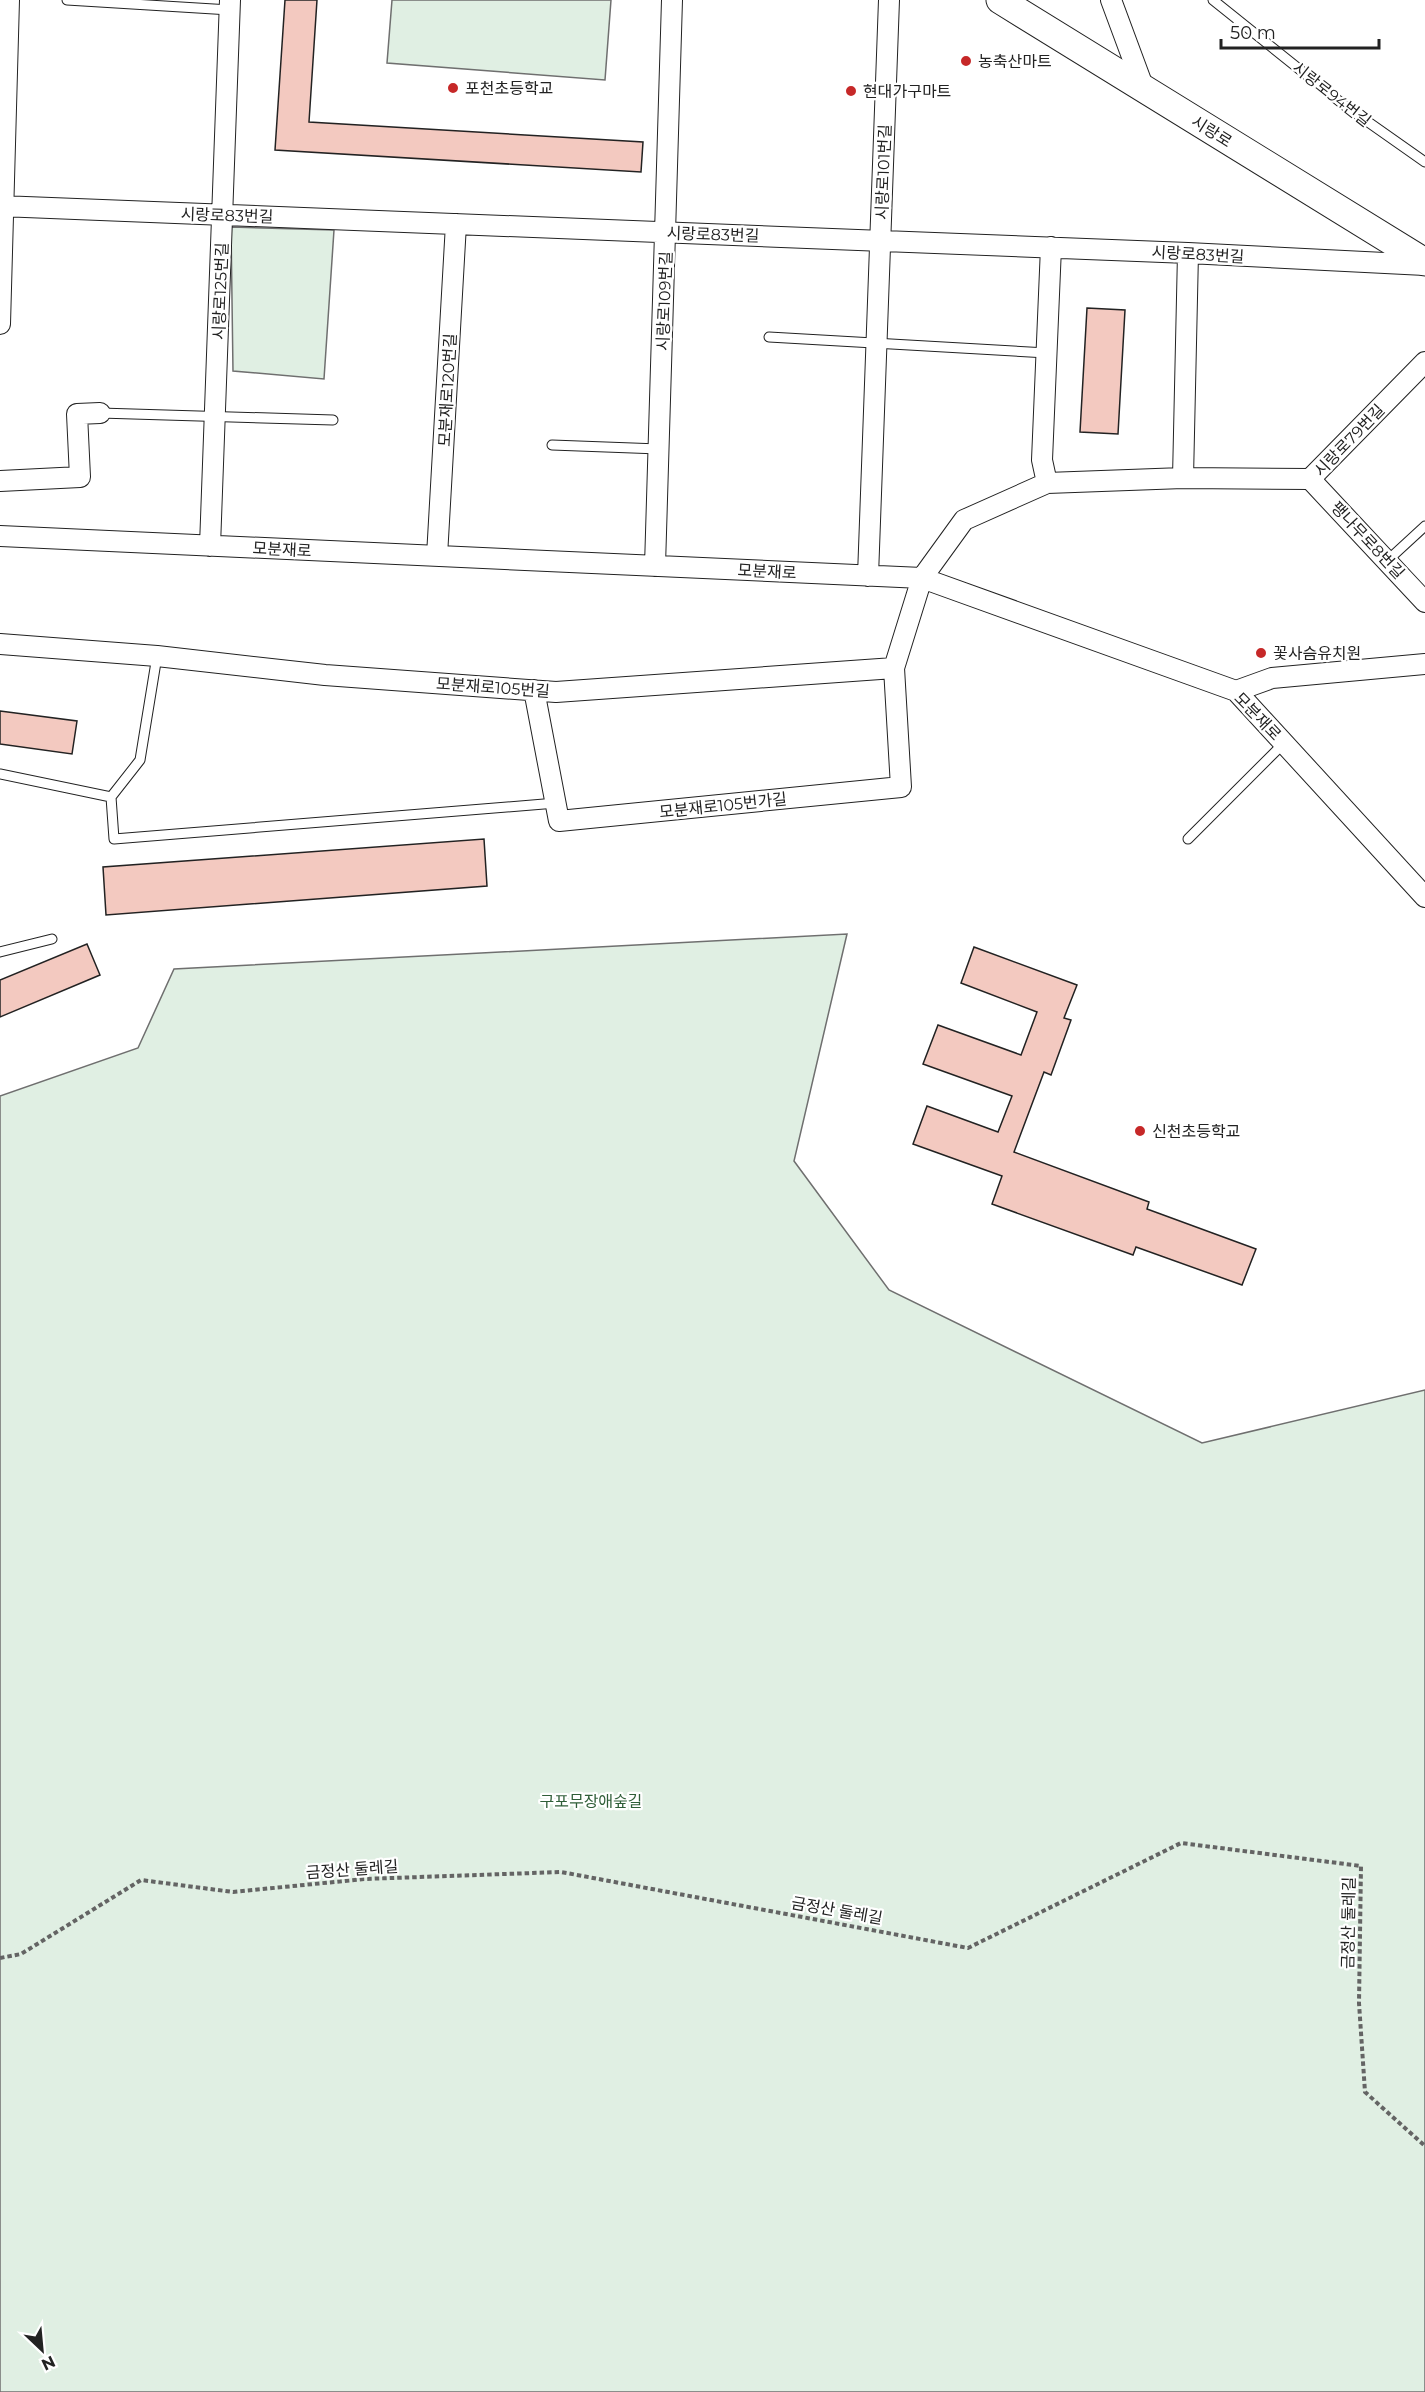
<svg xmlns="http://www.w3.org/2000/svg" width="1425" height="2392" font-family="Montserrat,'Noto Sans KR',sans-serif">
	<rect width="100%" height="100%" fill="#fff"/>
	<!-- green -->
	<path fill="#e0efe3" stroke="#6f6f6f" stroke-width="1.5" d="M 392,0 L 611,0 L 605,80 L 387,63 Z
		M 231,227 L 334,230 L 324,379 L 233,371 Z
		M 847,934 L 794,1161 L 889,1290 L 1202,1443 L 1425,1390 L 1425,2392 L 0,2392 L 0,1096 L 138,1048 L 174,969 Z"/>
	<!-- building -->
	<path fill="#f3c9c0" stroke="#222" stroke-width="1.5" d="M 285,0 L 317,0 L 309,122 L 643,142 L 641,172 L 275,150 Z
		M 1087,308 L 1125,310 L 1118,434 L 1080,432 Z
		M 0,711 L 77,721 L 72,754 L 0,744 Z
		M 484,839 L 487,886 L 106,915 L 103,867 Z
		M 87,944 L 100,975 L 0,1017 L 0,980 Z
		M 974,947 L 1077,985 L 1064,1018 L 1071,1020 L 1051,1075 L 1044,1072 L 1014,1152 L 1149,1202 L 1147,1209 L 1256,1249 L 1242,1285 L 1136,1247 L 1133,1255 L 992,1204 L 1002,1176 L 913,1144 L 927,1106 L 998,1132 L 1012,1096 L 923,1064 L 938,1025 L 1021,1055 L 1037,1012 L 961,983 Z"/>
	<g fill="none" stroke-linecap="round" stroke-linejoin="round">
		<!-- service casing -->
		<g stroke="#222" stroke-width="11">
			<path id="service" d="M 67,0 L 230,10
				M 1213,0 L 1344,105 L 1425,162
				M 769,337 L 1047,353
				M 100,413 L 333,420
				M 552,445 L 659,449
				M 1387,561 L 1425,526
				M 157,656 L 140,760 L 111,797 L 114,839 L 556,803
				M 0,774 L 111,797
				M 1188,839 L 1284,743
				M 0,952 L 52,939"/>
		</g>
		<!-- minor casing -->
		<g stroke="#222" stroke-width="22">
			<path id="minor" d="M 1111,0 L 1144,89
				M 0,206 L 1188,253 L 1425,265
				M 0,324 L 9,0
				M 1183,478 L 1188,253
				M 1310,479 L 1425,602
				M 0,481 L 80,477 L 77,414 L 100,413
				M 1047,483 L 1042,460 L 1051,247
				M 0,536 L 922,578 L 1236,691 L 1425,897
				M 210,546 L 230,0
				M 437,556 L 456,224
				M 655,566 L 672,0
				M 868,576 L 889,0
				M 0,644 L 157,656 L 325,675 L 556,692 L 894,668 L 922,578 L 964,520 L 1047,483 L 1183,478 L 1310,479 L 1425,362
				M 534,690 L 559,821 L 901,787 L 894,668
				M 1236,691 L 1272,678 L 1425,664"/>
		</g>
		<!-- secondary casing -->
		<g stroke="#222" stroke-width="29">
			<path id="secondary" d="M 1000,0 L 1425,262"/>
		</g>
		<!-- path -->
		<path stroke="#646464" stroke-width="4" stroke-dasharray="4.5 3" stroke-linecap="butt" d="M 0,1958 L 21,1954 L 141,1880 L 233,1892 L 364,1879 L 561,1872 L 968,1948 L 1181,1843 L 1361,1866 L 1359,2003 L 1365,2092 L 1425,2146"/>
		<!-- service -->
		<use href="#service" stroke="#fff" stroke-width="9"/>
		<!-- minor -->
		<use href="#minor" stroke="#fff" stroke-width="20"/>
		<!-- secondary -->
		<use href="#secondary" stroke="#fff" stroke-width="27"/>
	</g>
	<!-- markers -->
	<g fill="#c62828" stroke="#fff" stroke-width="2">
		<circle cx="966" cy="61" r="6"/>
		<circle cx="453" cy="88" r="6"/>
		<circle cx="851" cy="91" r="6"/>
		<circle cx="1261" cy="653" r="6"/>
		<circle cx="1140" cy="1131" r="6"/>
	</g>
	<g text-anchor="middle" stroke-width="4.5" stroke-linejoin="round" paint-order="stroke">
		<!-- poi labels -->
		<g font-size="16" fill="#222" stroke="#fff" text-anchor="start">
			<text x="978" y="67">농축산마트</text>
			<text x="465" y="94">포천초등학교</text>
			<text x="863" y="97">현대가구마트</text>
			<text x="1273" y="659">꽃사슴유치원</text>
			<text x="1152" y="1137">신천초등학교</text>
		</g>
		<!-- street labels -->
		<g font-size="16" fill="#222" stroke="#fff">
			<text transform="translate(1332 94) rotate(38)" y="6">시랑로94번길</text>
			<text transform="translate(1212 131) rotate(32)" y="6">시랑로</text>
			<text transform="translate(883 172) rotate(-88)" y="6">시랑로101번길</text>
			<text transform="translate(227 215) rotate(2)" y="6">시랑로83번길</text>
			<text transform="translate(713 234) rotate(2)" y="6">시랑로83번길</text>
			<text transform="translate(1198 254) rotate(3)" y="6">시랑로83번길</text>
			<text transform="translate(220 291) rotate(-88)" y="6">시랑로125번길</text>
			<text transform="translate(664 301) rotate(-88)" y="6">시랑로109번길</text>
			<text transform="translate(447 390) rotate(-87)" y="6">모분재로120번길</text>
			<text transform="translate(1349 440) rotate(-46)" y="6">시랑로79번길</text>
			<text transform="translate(1368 540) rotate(47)" y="6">팽나무로8번길</text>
			<text transform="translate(282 549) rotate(3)" y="6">모분재로</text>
			<text transform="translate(767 571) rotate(3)" y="6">모분재로</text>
			<text transform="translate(493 687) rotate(4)" y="6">모분재로105번길</text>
			<text transform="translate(1258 716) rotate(46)" y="6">모분재로</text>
			<text transform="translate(723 805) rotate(-6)" y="6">모분재로105번가길</text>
			<text transform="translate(352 1869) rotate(-4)" y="6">금정산 둘레길</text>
			<text transform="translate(837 1910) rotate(10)" y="6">금정산 둘레길</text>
			<text transform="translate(1348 1923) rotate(-89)" y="6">금정산 둘레길</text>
		</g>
		<!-- park labels -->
		<g font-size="16" fill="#2f5e38" stroke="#fff">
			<text x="591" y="1807">구포무장애숲길</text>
		</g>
	</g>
	<!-- north arrow -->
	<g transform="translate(42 2350) rotate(154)" stroke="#ffffff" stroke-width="4.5" paint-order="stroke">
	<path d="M0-4.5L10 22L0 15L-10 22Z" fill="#222222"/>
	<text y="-9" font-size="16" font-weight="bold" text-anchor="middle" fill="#222222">N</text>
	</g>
	<!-- scale -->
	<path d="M1221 39v9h158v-9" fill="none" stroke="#222222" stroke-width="3"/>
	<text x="1230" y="39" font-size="18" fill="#222222" stroke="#ffffff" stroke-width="4.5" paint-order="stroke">50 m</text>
</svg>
